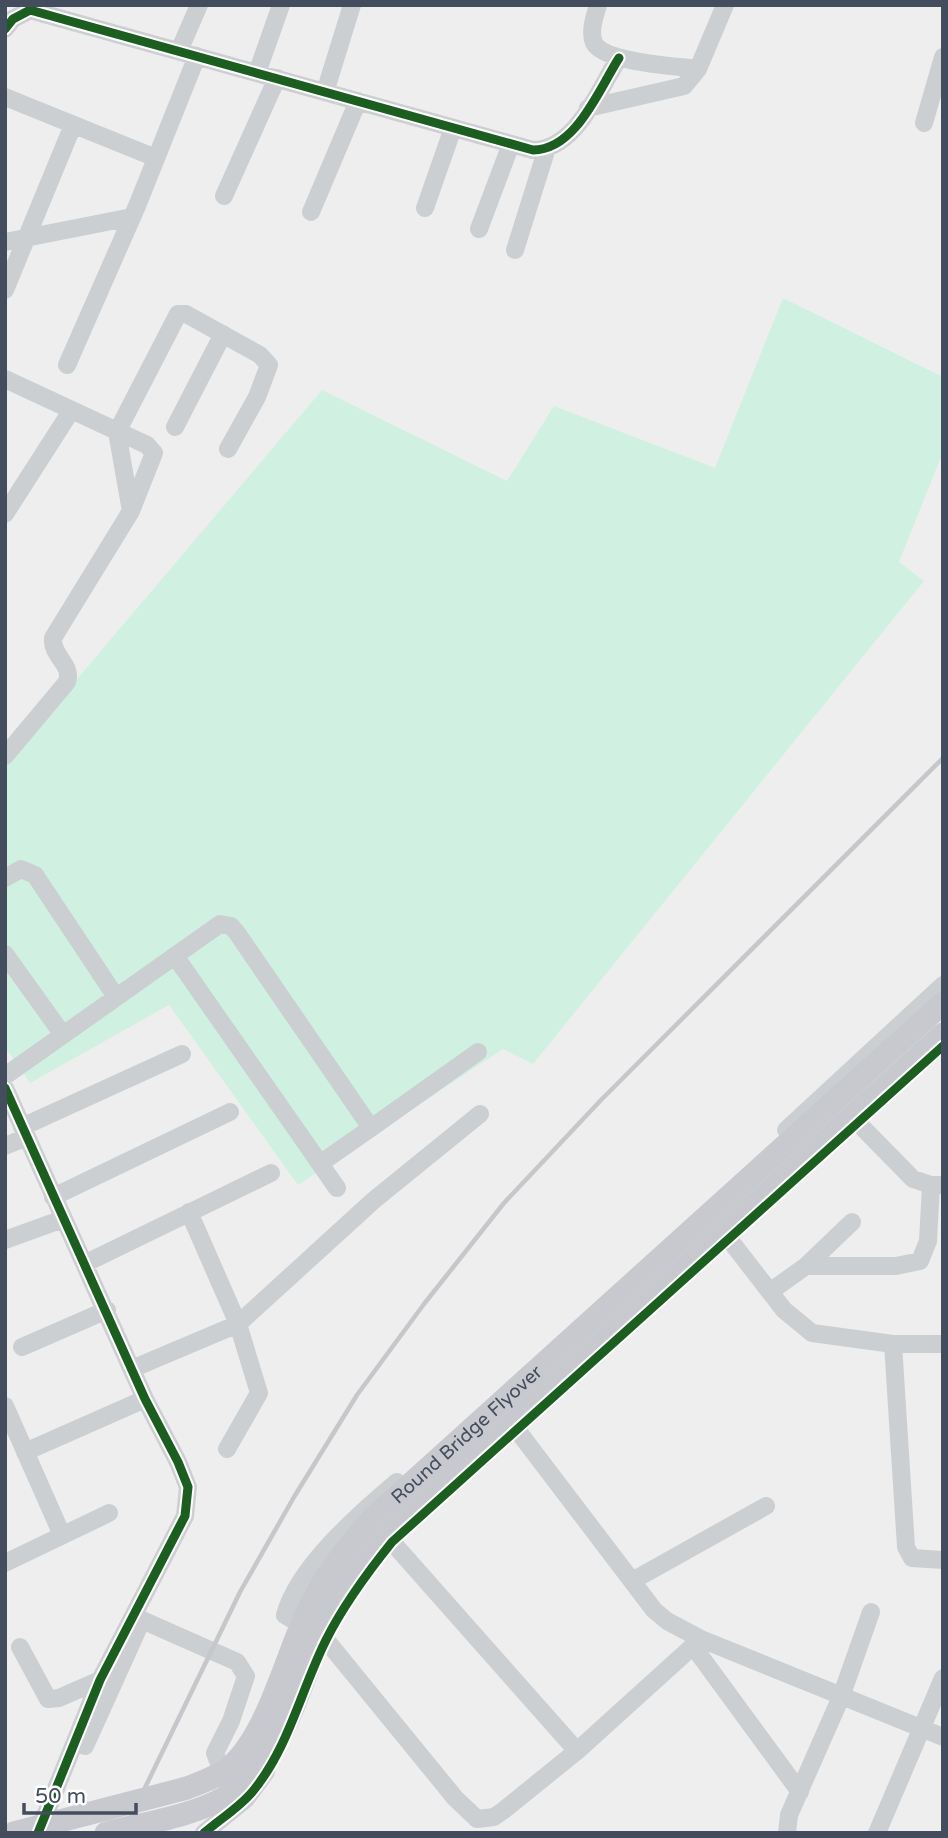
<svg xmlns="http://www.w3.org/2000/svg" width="948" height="1838" font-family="'Varela Round',sans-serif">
	<rect width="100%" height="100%" fill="#efeeee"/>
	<!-- green -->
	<path fill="#d0f1e1" d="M 783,298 L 943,377 L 943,452 L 899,562 L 924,581 L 533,1064 L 503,1049 L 298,1185 L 169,1005 L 30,1083 L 5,1047 L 5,764 L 322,390 L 507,481 L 554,406 L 715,468 Z"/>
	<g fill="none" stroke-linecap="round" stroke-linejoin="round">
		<!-- minor -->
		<path stroke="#cccfd2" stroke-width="18" d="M 598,5 C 595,16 589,31 594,43 C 605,63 677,66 698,69 L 725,5
			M 5,29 L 13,19 L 30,10 L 533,150 C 576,150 599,89 619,58
			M 179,51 L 199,5
			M 257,73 L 281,5
			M 325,92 L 352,5
			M 5,97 L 156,158
			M 588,108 L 684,86 L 698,69
			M 924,123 L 943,57
			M 224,196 L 277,78
			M 425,208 L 453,128
			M 311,212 L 358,101
			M 479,229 L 511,144
			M 5,242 L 132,217
			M 515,250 L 547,148
			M 5,290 L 73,125
			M 67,365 L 137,206 L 197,56
			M 5,379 L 147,445 L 154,453 L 131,511 L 53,638 C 51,656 73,664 67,682 L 5,756
			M 175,427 L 223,334
			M 131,511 L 117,432 L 178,314 L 186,314 L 260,355 L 269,365 L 257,397 L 228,449
			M 5,514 L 71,411
			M 5,878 L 21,869 L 35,875 L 116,997
			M 5,954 L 63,1035
			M 175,956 L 337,1188
			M 5,1076 L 220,924 L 231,926 L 237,933 L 371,1128 L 478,1052
			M 5,1088 L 145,1399 L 178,1462 L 188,1487 L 185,1516 L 100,1680 L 38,1833
			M 858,1123 L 913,1179 L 931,1185
			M 22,1127 L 182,1054
			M 786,1130 L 943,985
			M 5,1146 L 27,1137
			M 321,1163 L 371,1128
			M 53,1197 L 230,1112
			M 189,1212 L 238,1324 L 259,1393 L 227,1449
			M 729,1239 L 784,1310 L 812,1333 L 893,1344 L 943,1344
			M 5,1240 L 63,1219
			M 86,1263 L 271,1173
			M 806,1266 L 852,1222
			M 771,1291 L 806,1266 L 896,1266 L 920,1261 L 928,1241 L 931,1185 L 943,1185
			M 893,1344 L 906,1547 L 912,1558 L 943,1560
			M 22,1347 L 107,1310
			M 134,1368 L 238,1324 L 374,1200 L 480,1114
			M 5,1406 L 62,1535
			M 517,1430 L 654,1610 L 667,1621 L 701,1639 L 943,1737
			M 25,1452 L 145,1399
			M 397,1482 C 359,1514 298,1567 285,1615 L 326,1640 L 455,1798 L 477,1819 L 494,1817 L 504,1810 L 577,1751 L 693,1646
			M 392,1542 L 577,1751
			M 5,1563 L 109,1513
			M 632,1581 L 766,1506
			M 701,1639 L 693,1646 L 800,1792
			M 20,1647 L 48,1699 L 59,1698 L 100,1680
			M 85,1746 L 142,1620 L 237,1662 L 246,1676 L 231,1721 L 215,1753 L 226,1783
			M 204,1833 L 246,1799 L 266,1772
			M 787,1833 L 789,1815 L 841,1697 L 871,1612
			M 877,1833 L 943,1678"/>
		<!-- rail -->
		<path stroke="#c5c7ca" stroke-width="4.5" d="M 123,1833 L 240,1592 L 294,1497 L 357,1395 L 424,1304 L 504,1203 L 601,1100 L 943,758"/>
		<!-- major-bridge -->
		<g stroke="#c7c9cf" stroke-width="23">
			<path id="s1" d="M 14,1833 L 187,1788 C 202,1782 217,1777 230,1767 C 270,1733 288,1646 313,1600 C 329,1570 350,1543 373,1518 L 943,1003"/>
			<path d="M 106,1833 C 144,1823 189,1817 224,1798 C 289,1761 300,1673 332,1611 C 347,1583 367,1558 389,1534 L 943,1034"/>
		</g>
		<!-- cycleway casing -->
		<g stroke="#fff" stroke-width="13">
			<path id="cycleway" d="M 5,29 L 13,19 L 30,10 L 533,150 C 576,150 599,89 619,58
				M 5,1088 L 145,1399 L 178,1462 L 188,1487 L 185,1516 L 100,1680 L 38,1833
				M 204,1833 C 220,1819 240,1807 253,1791 C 289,1747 301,1690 326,1640 C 344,1604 367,1573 392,1542 L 943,1046"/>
		</g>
		<!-- cycleway -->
		<use href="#cycleway" stroke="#1b5e20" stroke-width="9"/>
	</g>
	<g text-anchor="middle" stroke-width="6" stroke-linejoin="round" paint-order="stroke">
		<!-- street labels -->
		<g font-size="19" fill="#444d5d" stroke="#fff">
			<text dy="7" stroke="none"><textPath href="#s1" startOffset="642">Round Bridge Flyover</textPath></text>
		</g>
	</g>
	<!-- border -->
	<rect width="948" height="1838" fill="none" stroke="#444d5d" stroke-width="14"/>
	<!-- scale -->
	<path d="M24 1803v10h112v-10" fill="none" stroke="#444d5d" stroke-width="3.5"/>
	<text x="35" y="1803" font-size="21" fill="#444d5d" stroke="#ffffff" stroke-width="5" paint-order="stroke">50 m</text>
</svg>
